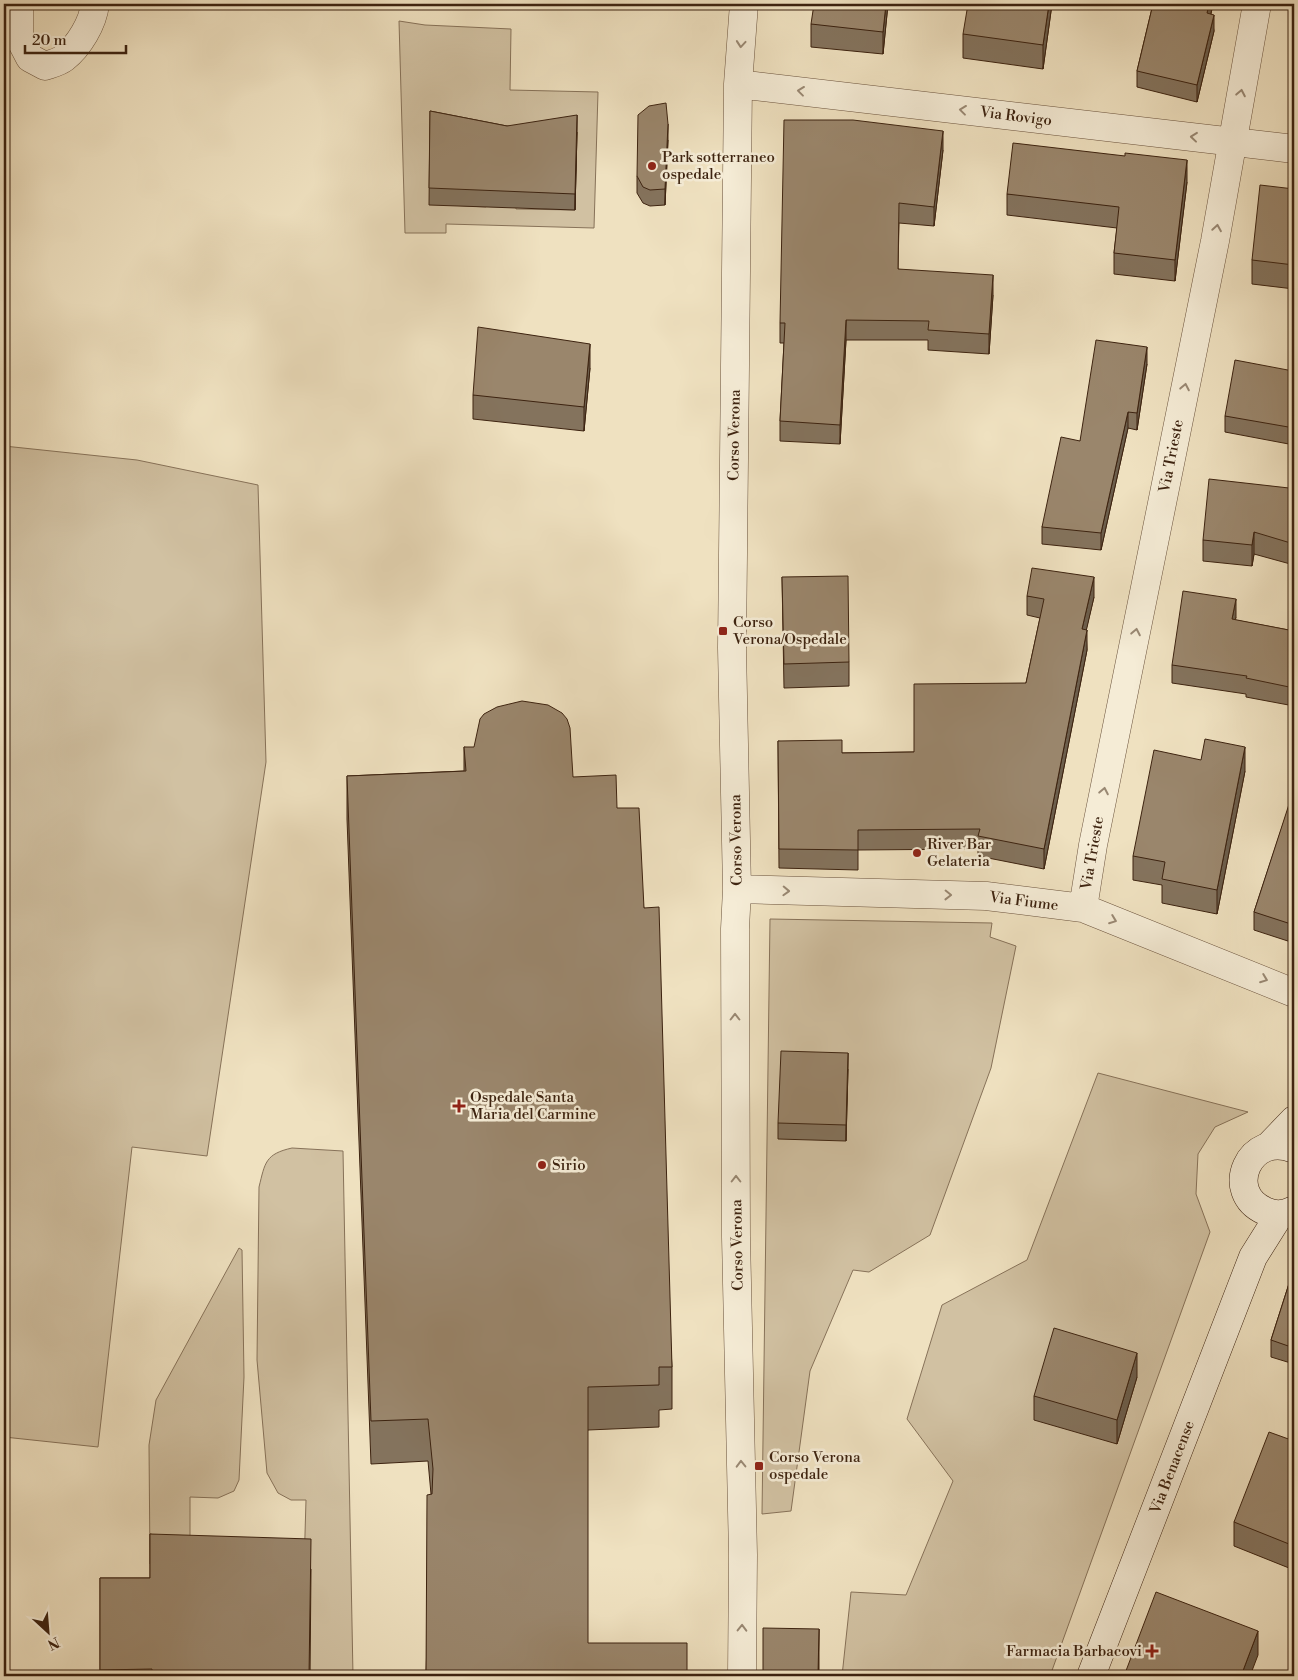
<svg xmlns="http://www.w3.org/2000/svg" width="1298" height="1680" font-family="'Libre Bodoni',serif">
	<rect width="100%" height="100%" fill="#efe1c0"/>
	<filter id="stains"><feTurbulence type="fractalNoise" baseFrequency=".004" numOctaves="4"/><feColorMatrix values="0 0 0 0 .2 0 0 0 0 .09 0 0 0 0 .02 0 0 0 .5 -.17"/></filter>
	<radialGradient id="worn" r=".72"><stop offset=".6" stop-color="#630" stop-opacity="0"/><stop offset="1" stop-color="#630" stop-opacity=".3"/></radialGradient>
	<!-- green -->
	<path fill="#d1c1a2" stroke="#877259" fill-rule="evenodd" d="M 399,21 L 425,25 L 511,29 L 510,90 L 598,92 L 594,228 L 446,224 L 446,233 L 405,233 ZM 430,127 L 489,139 L 518,141 L 577,132 L 575,210 L 516,209 L 516,190 L 487,188 L 486,207 L 430,204 Z
		M 4,446 L 137,460 L 258,485 L 266,762 L 207,1156 L 132,1147 L 98,1447 L 4,1437 Z
		M 770,919 L 992,923 L 990,937 L 1016,946 L 991,1068 L 930,1235 L 869,1272 L 853,1270 L 810,1371 L 791,1511 L 762,1514 Z
		M 1098,1073 L 1248,1112 L 1215,1127 L 1198,1154 L 1196,1194 L 1210,1232 L 1050,1676 L 842,1676 L 851,1592 L 906,1595 L 953,1481 L 907,1419 L 942,1305 L 1027,1260 Z
		M 292,1148 L 343,1151 L 353,1676 L 310,1676 L 304,1569 L 306,1500 L 291,1500 L 278,1493 L 267,1473 L 257,1360 L 259,1187 C 265,1163 265,1154 292,1148 Z
		M 239,1248 L 242,1250 L 244,1377 L 239,1480 L 234,1491 L 218,1498 L 190,1497 L 190,1565 L 150,1564 L 149,1445 L 156,1400 Z"/>
	<g fill="none" stroke-linecap="round" stroke-linejoin="round">
		<!-- street casing -->
		<g stroke="#6a523c" stroke-width="29">
			<path id="street" d="M 19,4 L 19,37 L 30,58 L 45,66 C 51,64 59,62 64,58 C 79,46 93,23 95,4
				M 738,84 L 1294,149
				M 737,889 L 986,896 L 1083,908 L 1294,993
				M 1083,908 L 1093,845 L 1215,241 L 1257,4
				M 742,1676 L 743,1555 L 736,1237 L 735,929 L 737,889 L 732,648 L 738,84 L 744,4"/>
		</g>
		<!-- secondary casing -->
		<g stroke="#3d2310" stroke-width="29">
			<path id="secondary" d="M 1269,1146 L 1294,1120
				M 1294,1149 C 1250,1130 1222,1192 1265,1211 C 1275,1216 1285,1215 1294,1210
				M 1091,1676 L 1253,1257 L 1280,1214"/>
		</g>
		<!-- street -->
		<use href="#street" stroke="#f5ecd6" stroke-width="28"/>
		<!-- secondary -->
		<use href="#secondary" stroke="#f5ecd6" stroke-width="28"/>
	</g>
	<!-- wall -->
	<path fill="#84735d" stroke="#3d2310" d="M 888,4 L 883,54 L 811,47 L 811,24 Z
		M 1052,4 L 1043,69 L 963,58 L 963,34 Z
		M 1153,4 L 1213,4 L 1211,14 L 1214,31 L 1197,102 L 1137,87 L 1137,71 Z
		M 430,111 L 507,126 L 577,132 L 575,210 L 429,205 Z
		M 668,140 L 665,205 L 650,206 L 643,203 L 637,193 L 637,176 Z
		M 943,150 L 934,226 L 899,223 L 898,269 L 993,295 L 989,354 L 928,350 L 928,340 L 846,340 L 840,444 L 780,441 L 780,421 L 784,343 L 780,343 L 780,323 Z
		M 1187,182 L 1175,281 L 1114,274 L 1114,253 L 1117,228 L 1007,215 L 1007,194 Z
		M 1294,189 L 1294,289 L 1252,284 L 1252,260 Z
		M 1147,364 L 1137,430 L 1128,428 L 1101,550 L 1042,544 L 1042,527 L 1080,441 Z
		M 590,368 L 584,431 L 473,419 L 473,395 Z
		M 1293,375 L 1294,375 L 1294,445 L 1225,432 L 1225,416 Z
		M 1294,486 L 1294,565 L 1254,554 L 1252,566 L 1203,561 L 1203,540 L 1289,488 Z
		M 782,577 L 849,662 L 849,686 L 784,688 Z
		M 1027,596 L 1094,597 L 1086,630 L 1087,650 L 1044,869 L 978,856 L 978,849 L 858,850 L 858,870 L 779,868 L 778,741 L 842,753 L 914,752 L 1026,683 L 1040,618 L 1027,615 Z
		M 1236,617 L 1235,620 L 1294,631 L 1294,706 L 1246,697 L 1246,694 L 1172,683 L 1172,665 Z
		M 464,747 L 573,777 L 617,808 L 644,908 L 672,1367 L 672,1409 L 659,1410 L 659,1427 L 588,1430 L 426,1676 L 431,1494 L 428,1461 L 371,1464 L 347,819 L 347,776 L 464,771 Z
		M 1245,771 L 1217,914 L 1162,903 L 1162,885 L 1133,880 L 1133,856 Z
		M 1294,784 L 1294,943 L 1254,930 L 1254,912 L 1292,797 L 1292,792 Z
		M 848,1069 L 846,1141 L 778,1139 L 778,1123 Z
		M 1294,1268 L 1294,1364 L 1271,1357 L 1271,1340 Z
		M 1137,1377 L 1117,1444 L 1034,1420 L 1034,1396 Z
		M 1294,1441 L 1294,1570 L 1234,1546 L 1234,1522 Z
		M 150,1534 L 311,1569 L 310,1676 L 100,1676 L 100,1578 L 150,1578 Z"/>
	<!-- shaded-wall -->
	<path fill="#6c5e4c" stroke="#3d2310" d="M 886,4 L 888,4 L 883,54 L 883,32 Z
		M 1049,4 L 1052,4 L 1043,69 L 1043,45 Z
		M 1209,4 L 1213,4 L 1207,30 L 1207,13 Z
		M 1214,15 L 1214,31 L 1197,102 L 1197,85 Z
		M 577,115 L 577,132 L 575,210 L 575,194 Z
		M 668,124 L 668,140 L 665,205 L 665,189 Z
		M 943,131 L 943,150 L 934,226 L 934,207 Z
		M 1187,160 L 1187,182 L 1175,281 L 1175,260 Z
		M 993,275 L 993,295 L 989,354 L 989,334 Z
		M 8,288 L 8,312 L 4,417 L 4,393 Z
		M 846,320 L 846,340 L 840,444 L 840,425 Z
		M 590,344 L 590,368 L 584,431 L 584,407 Z
		M 1147,347 L 1147,364 L 1137,430 L 1137,413 Z
		M 1128,412 L 1128,428 L 1101,550 L 1101,533 Z
		M 1254,532 L 1254,554 L 1252,566 L 1252,545 Z
		M 1094,577 L 1094,597 L 1082,649 L 1082,629 Z
		M 1236,599 L 1236,617 L 1232,638 L 1232,619 Z
		M 1087,630 L 1087,650 L 1044,869 L 1044,849 Z
		M 1245,747 L 1245,771 L 1217,914 L 1217,890 Z
		M 848,1053 L 848,1069 L 846,1141 L 846,1125 Z
		M 1137,1353 L 1137,1377 L 1117,1444 L 1117,1420 Z
		M 819,1629 L 819,1676 L 818,1676 Z
		M 1258,1631 L 1258,1655 L 1250,1676 L 1241,1676 Z"/>
	<!-- building -->
	<path fill="#9a866c" stroke="#3d2310" d="M 814,4 L 886,4 L 883,32 L 811,24 Z
		M 968,4 L 1049,4 L 1043,45 L 963,34 Z
		M 1153,4 L 1209,4 L 1207,13 L 1214,15 L 1197,85 L 1137,71 Z
		M 666,103 L 668,124 L 665,189 L 650,190 L 643,187 L 637,176 L 638,115 L 649,106 Z
		M 430,111 L 507,126 L 577,115 L 575,194 L 429,188 Z
		M 784,120 L 853,120 L 943,131 L 934,207 L 899,203 L 898,269 L 993,275 L 989,334 L 928,330 L 929,321 L 846,320 L 840,425 L 780,421 L 785,323 L 780,323 Z
		M 1013,143 L 1125,156 L 1125,153 L 1187,160 L 1175,260 L 1114,253 L 1119,207 L 1007,194 Z
		M 1260,185 L 1294,189 L 1294,265 L 1252,260 Z
		M 4,288 L 8,288 L 4,393 Z
		M 478,327 L 590,344 L 584,407 L 473,395 Z
		M 1096,340 L 1147,347 L 1137,413 L 1128,412 L 1101,533 L 1042,527 L 1061,437 L 1080,441 Z
		M 1235,360 L 1293,371 L 1292,375 L 1294,375 L 1294,428 L 1225,416 Z
		M 1209,479 L 1289,488 L 1290,484 L 1294,486 L 1294,544 L 1254,532 L 1252,545 L 1203,540 Z
		M 1032,568 L 1094,577 L 1082,629 L 1087,630 L 1044,849 L 978,836 L 980,829 L 858,830 L 858,850 L 779,849 L 778,741 L 842,740 L 842,753 L 914,752 L 914,684 L 1026,683 L 1044,599 L 1027,596 Z
		M 848,576 L 849,662 L 784,664 L 782,577 Z
		M 1183,591 L 1236,599 L 1232,619 L 1294,631 L 1294,688 L 1246,678 L 1247,676 L 1172,665 Z
		M 522,701 L 548,705 L 562,713 L 567,719 L 570,728 L 573,777 L 616,775 L 617,808 L 639,808 L 644,908 L 659,907 L 672,1367 L 659,1367 L 659,1385 L 588,1387 L 588,1643 L 687,1643 L 687,1676 L 426,1676 L 427,1495 L 432,1494 L 433,1469 L 428,1419 L 371,1421 L 347,776 L 466,771 L 464,747 L 474,747 L 480,719 L 484,714 L 497,707 Z
		M 1205,739 L 1245,747 L 1217,890 L 1162,879 L 1165,862 L 1133,856 L 1154,750 L 1201,760 Z
		M 1294,784 L 1294,925 L 1254,912 L 1293,792 L 1292,792 Z
		M 781,1051 L 848,1053 L 846,1125 L 778,1123 Z
		M 1294,1268 L 1294,1348 L 1271,1340 Z
		M 1054,1328 L 1137,1353 L 1117,1420 L 1034,1396 Z
		M 1269,1432 L 1294,1441 L 1294,1546 L 1234,1522 Z
		M 150,1534 L 311,1539 L 309,1676 L 152,1676 L 152,1669 L 100,1670 L 100,1578 L 150,1578 Z
		M 1156,1592 L 1258,1631 L 1241,1676 L 1186,1676 L 1181,1674 L 1180,1676 L 1124,1676 Z
		M 763,1628 L 819,1629 L 818,1676 L 763,1676 Z"/>
	<!-- one-way arrows -->
	<defs><path id="oneway-chevron" d="M-2-3.5L2.5 0L-2 3.5" fill="none" stroke-width="1.6" stroke-linecap="round" stroke-linejoin="round" transform="scale(1.25)"/></defs>
	<g stroke="#998873">
		<use href="#oneway-chevron" transform="translate(741 44) rotate(95)"/>
		<use href="#oneway-chevron" transform="translate(801 91) rotate(-173)"/>
		<use href="#oneway-chevron" transform="translate(1241 93) rotate(-79)"/>
		<use href="#oneway-chevron" transform="translate(963 110) rotate(-173)"/>
		<use href="#oneway-chevron" transform="translate(1194 137) rotate(-174)"/>
		<use href="#oneway-chevron" transform="translate(1217 228) rotate(-81)"/>
		<use href="#oneway-chevron" transform="translate(1185 387) rotate(-79)"/>
		<use href="#oneway-chevron" transform="translate(1136 632) rotate(-79)"/>
		<use href="#oneway-chevron" transform="translate(1104 791) rotate(-79)"/>
		<use href="#oneway-chevron" transform="translate(786 891) rotate(2)"/>
		<use href="#oneway-chevron" transform="translate(948 895) rotate(1)"/>
		<use href="#oneway-chevron" transform="translate(1113 920) rotate(21)"/>
		<use href="#oneway-chevron" transform="translate(1264 979) rotate(21)"/>
		<use href="#oneway-chevron" transform="translate(735 1017) rotate(-90)"/>
		<use href="#oneway-chevron" transform="translate(736 1179) rotate(-90)"/>
		<use href="#oneway-chevron" transform="translate(741 1464) rotate(-91)"/>
		<use href="#oneway-chevron" transform="translate(742 1628) rotate(-89)"/>
	</g>
	<!-- markers -->
	<g fill="#8f2418" stroke="#f5ecd6" stroke-width="2">
		<circle cx="652" cy="166" r="5"/>
		<rect x="718" y="626" width="10" height="10" rx="2.5"/>
		<circle cx="917" cy="853" r="5"/>
		<path d="M456.5 1098.5h5v5h5v5h-5v5h-5v-5h-5v-5h5z"/>
		<circle cx="542" cy="1165" r="5"/>
		<rect x="754" y="1461" width="10" height="10" rx="2.5"/>
		<path d="M1149.5 1643.5h5v5h5v5h-5v5h-5v-5h-5v-5h5z"/>
	</g>
	<g text-anchor="middle" stroke-width="5" stroke-linejoin="round" paint-order="stroke">
		<!-- street labels -->
		<g font-size="15" fill="#3d2310" stroke="#f5ecd6">
			<text transform="translate(1016 116) rotate(7)" y="5">Via Rovigo</text>
			<text transform="translate(734 435) rotate(-89)" y="5">Corso Verona</text>
			<text transform="translate(1171 456) rotate(-79)" y="5">Via Trieste</text>
			<text transform="translate(736 840) rotate(-91)" y="5">Corso Verona</text>
			<text transform="translate(1092 853) rotate(-80)" y="5">Via Trieste</text>
			<text transform="translate(1024 901) rotate(7)" y="5">Via Fiume</text>
			<text transform="translate(737 1245) rotate(-91)" y="5">Corso Verona</text>
			<text transform="translate(1172 1467) rotate(-69)" y="5">Via Benacense</text>
		</g>
		<!-- poi labels -->
		<g font-size="15" fill="#3d2310" stroke="#f5ecd6" text-anchor="start">
			<text x="662" y="162">Park sotterraneo<tspan x="662" dy="17">ospedale</tspan></text>
			<text x="733" y="627">Corso<tspan x="733" dy="17">Verona/Ospedale</tspan></text>
			<text x="927" y="849">River Bar<tspan x="927" dy="17">Gelateria</tspan></text>
			<text x="470" y="1102">Ospedale Santa<tspan x="470" dy="17">Maria del Carmine</tspan></text>
			<text x="552" y="1170">Sirio</text>
			<text x="769" y="1462">Corso Verona<tspan x="769" dy="17">ospedale</tspan></text>
			<text x="1142" y="1656" text-anchor="end">Farmacia Barbacovi</text>
		</g>
	</g>
	<!-- margin -->
	<rect width="1298" height="1680" fill="none" stroke="#efe1c0" stroke-width="20"/>
	<rect x="5" y="5" width="1288" height="1670" fill="none" stroke="#3d2310" stroke-width="2.5"/>
	<rect x="10" y="10" width="1278" height="1660" fill="none" stroke="#3d2310"/>
	<!-- north arrow -->
	<g transform="translate(48 1632) rotate(154)" stroke="#f5ecd6" stroke-width="4" paint-order="stroke">
	<path d="M0-4L9 19L0 12L-9 19Z" fill="#3d2310"/>
	<text y="-8" font-size="14" font-weight="bold" text-anchor="middle" fill="#3d2310">N</text>
	</g>
	<!-- scale -->
	<path d="M25 45v8h101v-8" fill="none" stroke="#3d2310" stroke-width="2.5"/>
	<text x="32" y="45" font-size="15" fill="#3d2310" stroke="#f5ecd6" stroke-width="4" paint-order="stroke">20 m</text>
	<rect width="100%" height="100%" filter="url(#stains)"/>
	<rect width="100%" height="100%" fill="url(#worn)"/>
</svg>
